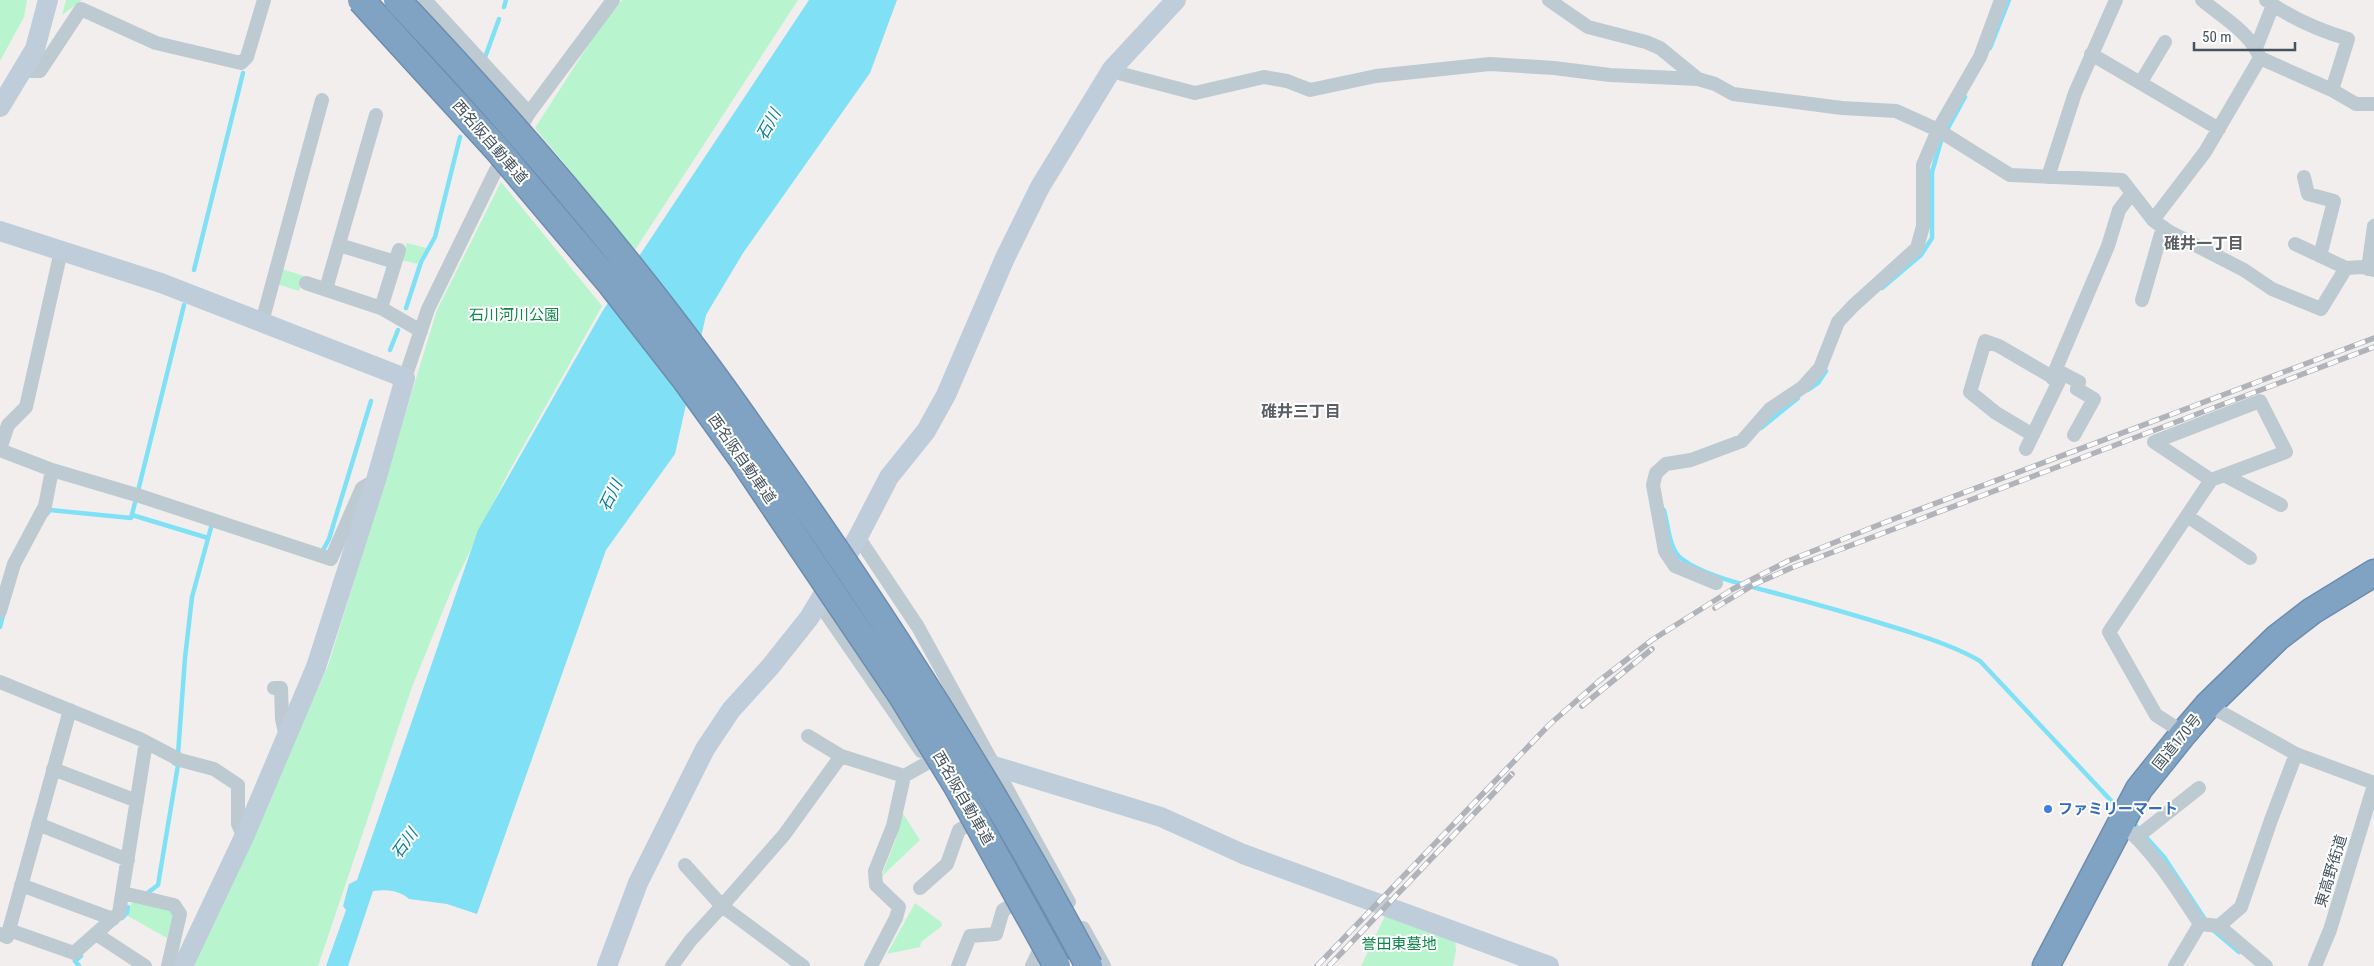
<svg xmlns="http://www.w3.org/2000/svg" width="2374" height="966" font-family="'Roboto Condensed','Noto Sans JP',sans-serif">
	<rect width="100%" height="100%" fill="#f2eeee"/>
	<!-- green -->
	<path fill="#b8f4ce" d="M 0,0 L 27,0 L 24,17 L 0,61 Z
		M 66,0 L 82,0 L 62,15 Z
		M 622,0 L 798,0 L 635,250 L 535,128 L 596,33 Z
		M 501,182 L 602,306 L 507,475 L 453,586 L 412,687 L 318,966 L 191,966 L 328,666 L 437,310 Z
		M 407,243 L 426,248 L 417,264 L 402,260 Z
		M 282,269 L 304,276 L 299,291 L 277,284 Z
		M 902,812 L 920,840 L 881,877 L 896,839 Z
		M 132,900 L 167,907 L 173,914 L 167,938 L 128,916 Z
		M 915,903 L 941,922 L 942,926 L 921,942 L 920,947 L 887,954 Z
		M 1385,916 L 1455,941 L 1456,950 L 1453,966 L 1361,966 Z"/>
	<!-- water -->
	<path fill="#80e0f6" d="M 809,0 L 897,0 L 870,73 L 743,253 L 706,315 L 675,454 L 606,550 L 477,914 L 447,904 L 409,899 C 400,890 385,889 373,891 L 348,966 L 326,966 L 346,910 L 343,906 L 349,884 L 357,880 L 478,530 L 602,312 Z"/>
	<g fill="none" stroke-linecap="round" stroke-linejoin="round">
		<!-- stream -->
		<path stroke="#80e0f6" stroke-width="4.5" d="M 504,7 L 506,0
			M 1990,48 L 2009,0
			M 484,60 L 499,19
			M 194,270 L 243,73
			M 1882,288 L 1921,255 L 1932,238 L 1932,172 L 1941,141 L 1965,97
			M 406,308 L 421,262 L 435,237 L 460,137
			M 390,350 L 398,330
			M 1808,390 L 1818,383 L 1826,371
			M 1761,428 L 1798,398
			M 138,491 L 184,305
			M 1664,510 C 1668,524 1669,550 1682,559 C 1703,575 1742,584 1767,591 C 1813,603 1858,616 1903,630 C 1930,639 1956,647 1980,661 L 2117,807
			M 47,514 L 50,510 L 131,518 L 136,499
			M 132,515 L 208,538
			M 320,551 L 322,552 L 329,539 L 371,401
			M 0,627 L 4,612
			M 178,754 L 185,658 L 192,597 L 212,524
			M 2136,826 L 2164,857 L 2206,921
			M 146,894 L 158,885 L 178,765 L 174,763
			M 122,918 L 127,913 L 128,907
			M 2212,929 L 2239,952
			M 79,966 L 75,961 L 81,956"/>
		<!-- highway casing -->
		<g stroke="#6c8daf" stroke-width="29">
			<path id="highway" d="M 2046,966 L 2139,789 L 2184,733 L 2208,705 L 2277,638 L 2312,611 L 2374,573"/>
		</g>
		<!-- street -->
		<path stroke="#becad2" stroke-width="14" d="M 425,0 L 529,113
			M 1549,0 L 1588,27 L 1646,42 L 1660,48 L 1698,79
			M 2202,0 C 2222,17 2251,33 2260,58
			M 2266,0 C 2292,19 2318,30 2348,39 L 2332,90
			M 2256,48 L 2273,5
			M 2091,54 L 2219,129
			M 1112,69 L 1122,74 L 1195,93 L 1264,77 L 1287,81 L 1310,90 L 1376,76 L 1490,64 L 1554,68 L 1610,75 L 1698,79 L 1715,84 L 1733,94 L 1842,108 L 1896,111 L 1938,130 L 2010,175 L 2122,180 L 2153,220 L 2205,152 L 2260,58 L 2332,90 L 2356,104 L 2374,104
			M 22,71 L 40,71 L 81,9 L 156,43 L 241,63 L 247,57 L 264,0
			M 2141,82 L 2165,42
			M 2048,177 L 2075,93 L 2116,0
			M 2304,177 L 2308,194 L 2334,201 L 2320,256
			M 2153,220 L 2168,231 L 2244,270 L 2272,289 L 2321,309 L 2346,268
			M 2295,244 L 2346,268 L 2363,267 L 2374,270
			M 339,245 L 395,262
			M 2368,269 L 2374,226
			M 306,283 L 381,308 L 421,331
			M 326,289 L 376,115
			M 2142,300 L 2163,227
			M 381,308 L 399,250
			M 262,322 L 322,100
			M 2056,370 L 2079,382 L 2077,389 L 2094,399 L 2074,435
			M 405,378 L 428,309 L 495,172 L 529,113 L 613,0
			M 2052,378 L 2108,246 L 2119,210 L 2132,193
			M 0,449 L 8,425 L 26,407 L 61,251
			M 2026,449 L 2059,381 L 1999,346 L 1985,341 L 1970,392 L 1996,413 L 2033,435
			M 0,450 L 52,470 L 140,496 L 331,559 L 362,488 L 376,480
			M 2224,475 L 2281,505
			M 2187,516 L 2250,558
			M 858,537 L 918,627 L 1069,902
			M 1716,583 L 1675,566 L 1665,551 L 1653,485 L 1656,473 L 1666,464 L 1691,460 L 1742,441 L 1770,409 L 1803,387 L 1820,368 L 1838,322 L 1853,306 L 1917,248 L 1923,226 L 1923,165 L 1938,130 L 1980,57 L 2001,0
			M 819,603 L 921,751
			M 0,611 L 14,564 L 45,506 L 52,470
			M 0,682 L 140,739 L 180,760 L 214,769 L 238,785 L 238,824 L 244,837
			M 274,688 L 281,688 L 282,719 L 286,737
			M 2208,705 L 2296,754 L 2374,783
			M 2184,733 L 2156,715 L 2109,632 L 2211,480 L 2286,452 L 2260,401 L 2154,442 L 2211,480
			M 808,736 L 841,756 L 904,776
			M 53,769 L 137,801
			M 2121,823 C 2154,852 2176,887 2200,924
			M 38,824 L 128,860
			M 2137,837 L 2199,788
			M 685,865 L 722,906 L 784,835 L 841,756
			M 21,885 L 113,919
			M 920,888 L 947,864 L 959,830 L 966,826
			M 123,893 L 174,905 L 180,914 L 168,966
			M 2219,926 L 2266,966
			M 1083,928 L 1104,966
			M 9,930 L 74,953 L 119,913 L 146,742
			M 0,934 L 7,937 L 70,710
			M 96,934 L 145,966
			M 672,966 L 690,941 L 722,906 L 803,966
			M 871,966 L 896,918 L 899,907 L 876,885 L 875,871 L 893,826 L 904,776 L 929,762 L 946,763
			M 958,966 L 970,936 L 996,934 L 1003,910 L 1011,906
			M 1032,966 L 1038,953
			M 2175,966 L 2200,924 L 2219,926 L 2241,907 L 2271,820 L 2296,754
			M 2315,966 L 2330,930 L 2374,785"/>
		<!-- secondary -->
		<path stroke="#bfcdda" stroke-width="20" d="M 0,107 L 35,49 L 48,0
			M 0,231 L 161,283 L 405,378 L 376,480 L 316,667 L 244,837 L 183,966
			M 994,766 L 1161,817 L 1243,854 L 1549,966
			M 607,966 L 638,883 L 705,749 L 731,710 L 770,667 L 809,618 L 858,537 L 889,477 L 926,431 L 946,395 L 1005,258 L 1040,187 L 1112,69 L 1176,0"/>
		<!-- highway -->
		<use href="#highway" stroke="#81a3c3" stroke-width="26"/>
		<!-- rail casing -->
		<g stroke="#b0b4ba" stroke-width="5.5">
			<path id="rail" d="M 1715,608 L 1755,584 L 1791,568 L 2374,347
				M 1582,706 L 1652,649
				M 1317,966 L 1549,725 L 1599,681 L 1652,640 L 1733,589 L 1788,561 L 1886,522 L 2374,338
				M 1329,966 L 1512,774"/>
		</g>
		<!-- rail -->
		<use href="#rail" stroke="#fff" stroke-width="4" stroke-dasharray="11" stroke-linecap="butt"/>
		<!-- highway-bridge casing -->
		<g stroke="#6c8daf" stroke-width="29" stroke-linecap="butt">
			<path id="highway-bridge" d="M 361,0 L 497,149 L 611,284 L 685,379 L 741,457 L 902,696 L 957,786 L 1057,966
				M 397,0 C 503,112 607,232 699,356 C 729,396 757,437 786,478 C 896,635 999,797 1089,966"/>
		</g>
		<!-- highway-bridge -->
		<use href="#highway-bridge" stroke="#81a3c3" stroke-width="26"/>
	</g>
	<!-- markers -->
	<circle fill="#3f7fe0" stroke="#fff" stroke-width="2" cx="2048" cy="809" r="5"/>
	<g text-anchor="middle" stroke-width="4" stroke-linejoin="round" paint-order="stroke">
		<!-- street labels -->
		<g font-size="15" fill="#45535e" stroke="#fff">
			<text transform="translate(490 142) rotate(49)" y="5">西名阪自動車道</text>
			<text transform="translate(742 459) rotate(55)" y="5">西名阪自動車道</text>
			<text transform="translate(2177 742) rotate(-51)" y="5">国道170号</text>
			<text transform="translate(963 798) rotate(60)" y="5">西名阪自動車道</text>
			<text transform="translate(2331 871) rotate(-73)" y="5">東高野街道</text>
		</g>
		<!-- park labels -->
		<g font-size="15" fill="#0d8848" stroke="#fff">
			<text x="514" y="320">石川河川公園</text>
			<text x="1399" y="949">誉田東墓地</text>
		</g>
		<!-- shop labels -->
		<g font-size="15" font-weight="bold" fill="#366cbe" stroke="#fff" text-anchor="start">
			<text x="2058" y="814">ファミリーマート</text>
		</g>
		<!-- water labels -->
		<g font-size="16" font-style="italic" fill="#03809d" stroke="#fff">
			<text transform="translate(768 124) rotate(-61)" y="6">石川</text>
			<text transform="translate(610 495) rotate(-64)" y="6">石川</text>
			<text transform="translate(404 843) rotate(-54)" y="6">石川</text>
		</g>
		<!-- neighbourhood labels -->
		<g font-size="16" font-weight="bold" fill="#5a5f65" stroke="#fff">
			<text x="2204" y="249">碓井一丁目</text>
			<text x="1301" y="417">碓井三丁目</text>
		</g>
	</g>
	<!-- scale -->
	<path d="M2194 42v8h101v-8" fill="none" stroke="#45535e" stroke-width="2.5"/>
	<text x="2202" y="42" font-size="15" fill="#45535e" stroke="#ffffff" stroke-width="4" paint-order="stroke">50 m</text>
</svg>
